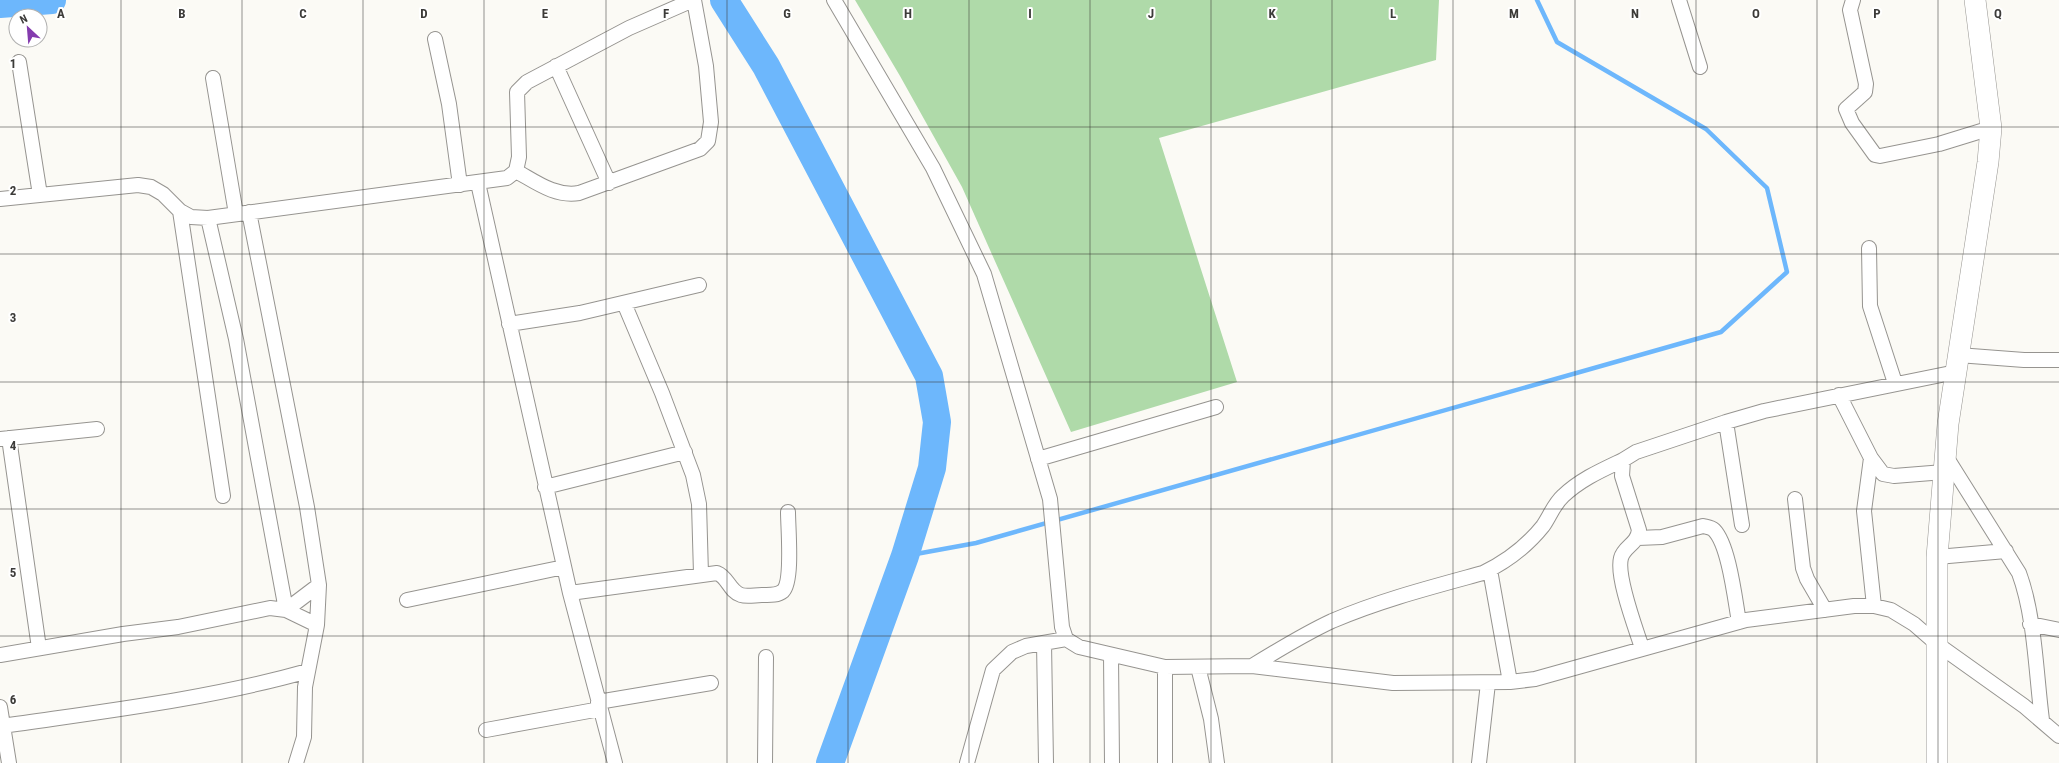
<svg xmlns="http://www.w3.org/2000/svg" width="2059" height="763" font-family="'Roboto Condensed',sans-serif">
	<rect width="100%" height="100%" fill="#fbfaf5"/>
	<!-- green -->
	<path fill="#afdaa9" d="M 855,0 L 1439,0 L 1436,60 L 1159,138 L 1237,382 L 1071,432 L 962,187 L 900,76 Z"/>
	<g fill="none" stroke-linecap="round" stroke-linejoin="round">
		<!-- stream -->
		<path stroke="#6db7fc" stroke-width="4.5" d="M 905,556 L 976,543 L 1721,332 L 1787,272 L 1767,188 L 1706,129 L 1557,42 L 1537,0"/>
		<!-- river -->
		<path stroke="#6db7fc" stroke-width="28" d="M 724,0 L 766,66 L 929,376 L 937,422 L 932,468 L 905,556 L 830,763
			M 0,4 L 52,0"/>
		<!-- street casing -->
		<g stroke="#969490" stroke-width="16">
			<path id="street" d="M 834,0 L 933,168 L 984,274 L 1050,499 L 1062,627 L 1066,639 L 1079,647 L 1165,667 L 1252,666 L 1393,683 L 1510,682 L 1535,679 L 1746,620 L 1854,606 L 1874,606 L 1891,610 L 1914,624 L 1937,644 L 2024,706 L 2059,736
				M 1679,0 L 1700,67
				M 1853,0 L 1850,10 L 1866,84 L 1865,92 L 1846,109 L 1852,123 L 1875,155 L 1880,156 L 1939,144 L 1991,128
				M 435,39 L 449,104 L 460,185
				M 19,62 L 40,195
				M 556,66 L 609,183
				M 213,78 L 236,214
				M 516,171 C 536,182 555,197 579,193 L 700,149 L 708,141 L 711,122 L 706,66 L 694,0
				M 478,183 L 570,593 L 615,763
				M 0,199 L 138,185 L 151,187 L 163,194 L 180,211 L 191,217 L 208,218 L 507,178 L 516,171 L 519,157 L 517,92 L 527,82 L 629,28 L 693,0
				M 180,211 L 223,496
				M 249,212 L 307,507 L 319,585 L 317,625 L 305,687 L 304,737 L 296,763
				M 208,218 L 236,339 L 286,610 L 319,585
				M 1869,248 L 1870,306 L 1895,383
				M 624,303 L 662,393 L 693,475 L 699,504 L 701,574
				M 509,324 L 580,313 L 699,285
				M 1958,355 L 2024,360 L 2059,360
				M 1839,395 L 1871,458 L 1883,474 L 1894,476 L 1944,472
				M 1726,422 L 1742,525
				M 9,438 L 39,648
				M 0,439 L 97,429
				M 1945,455 L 2019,573 C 2035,616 2036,674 2042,720
				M 1871,458 L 1864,511 L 1874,606
				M 1038,459 L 1216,407
				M 545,487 L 685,452
				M 1795,499 L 1803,568 L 1807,579 L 1825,610
				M 1638,538 L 1662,537 L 1703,526 C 1707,527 1711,527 1714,530 C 1729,545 1735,600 1739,622
				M 1937,557 L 2006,551
				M 1490,570 L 1510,682
				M 570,593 L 717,573 C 728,577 729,591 741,595 C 747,597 755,595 762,595 C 768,595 777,596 783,591 C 793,581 788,528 788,512
				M 407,600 L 564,567
				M 2030,624 L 2059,630
				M 1044,643 L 1046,763
				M 1642,648 C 1636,629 1616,577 1621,558 C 1624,546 1637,545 1639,530 L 1622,476 L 1623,460 L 1636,452 L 1726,422 L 1764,411 L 1956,372
				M 0,655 L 123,634 L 178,627 L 270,608 L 286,610 L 317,625
				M 1111,655 L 1112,763
				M 1252,666 C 1278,650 1304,634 1332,621 C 1381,600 1432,587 1483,573 C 1506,562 1527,546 1543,526 C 1550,516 1554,504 1563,496 C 1581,479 1602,470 1623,460
				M 1165,667 L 1165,763
				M 1198,667 L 1211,719 L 1217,763
				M 598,702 L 711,683
				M 0,707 L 9,763
				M 3,726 C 105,711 209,699 308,671
				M 486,730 L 600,709
				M 765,763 L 766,657
				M 967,763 L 993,670 L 1012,652 L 1026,646 L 1066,639
				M 1479,763 L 1488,683"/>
		</g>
		<!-- secondary casing -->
		<g stroke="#969490" stroke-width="22">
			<path id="secondary" d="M 1937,763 L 1937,557 L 1948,424 L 1988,162 L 1991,128 L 1975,0"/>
		</g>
		<!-- street -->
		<use href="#street" stroke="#fff" stroke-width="14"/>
		<!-- secondary -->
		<use href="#secondary" stroke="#fff" stroke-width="21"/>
	</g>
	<!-- grid -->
	<path fill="none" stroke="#3c3b39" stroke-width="1" stroke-opacity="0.55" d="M 121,0 L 121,763M 242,0 L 242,763M 363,0 L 363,763M 484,0 L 484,763M 606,0 L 606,763M 727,0 L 727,763M 848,0 L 848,763M 969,0 L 969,763M 1090,0 L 1090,763M 1211,0 L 1211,763M 1332,0 L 1332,763M 1453,0 L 1453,763M 1575,0 L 1575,763M 1696,0 L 1696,763M 1817,0 L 1817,763M 1938,0 L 1938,763M 0,127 L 2059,127M 0,254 L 2059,254M 0,382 L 2059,382M 0,509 L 2059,509M 0,636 L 2059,636"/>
	<g font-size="13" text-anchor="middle" font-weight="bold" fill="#3c3b39" stroke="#fff" stroke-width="4" stroke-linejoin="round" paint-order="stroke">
		<text x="61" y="18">A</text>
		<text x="182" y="18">B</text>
		<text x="303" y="18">C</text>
		<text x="424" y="18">D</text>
		<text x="545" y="18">E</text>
		<text x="666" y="18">F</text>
		<text x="787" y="18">G</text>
		<text x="908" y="18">H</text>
		<text x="1030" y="18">I</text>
		<text x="1151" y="18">J</text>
		<text x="1272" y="18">K</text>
		<text x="1393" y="18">L</text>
		<text x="1514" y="18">M</text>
		<text x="1635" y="18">N</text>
		<text x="1756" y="18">O</text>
		<text x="1877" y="18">P</text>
		<text x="1998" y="18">Q</text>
		<text x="13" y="68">1</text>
		<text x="13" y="195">2</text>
		<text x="13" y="322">3</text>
		<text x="13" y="450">4</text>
		<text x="13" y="577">5</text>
		<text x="13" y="704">6</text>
	</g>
	<!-- north arrow -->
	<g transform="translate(28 28) rotate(334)"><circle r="19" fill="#ffffff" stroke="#b1b1b0"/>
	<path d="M0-3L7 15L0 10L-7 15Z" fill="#843bae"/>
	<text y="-6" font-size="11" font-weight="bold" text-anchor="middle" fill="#3c3b39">N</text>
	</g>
</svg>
